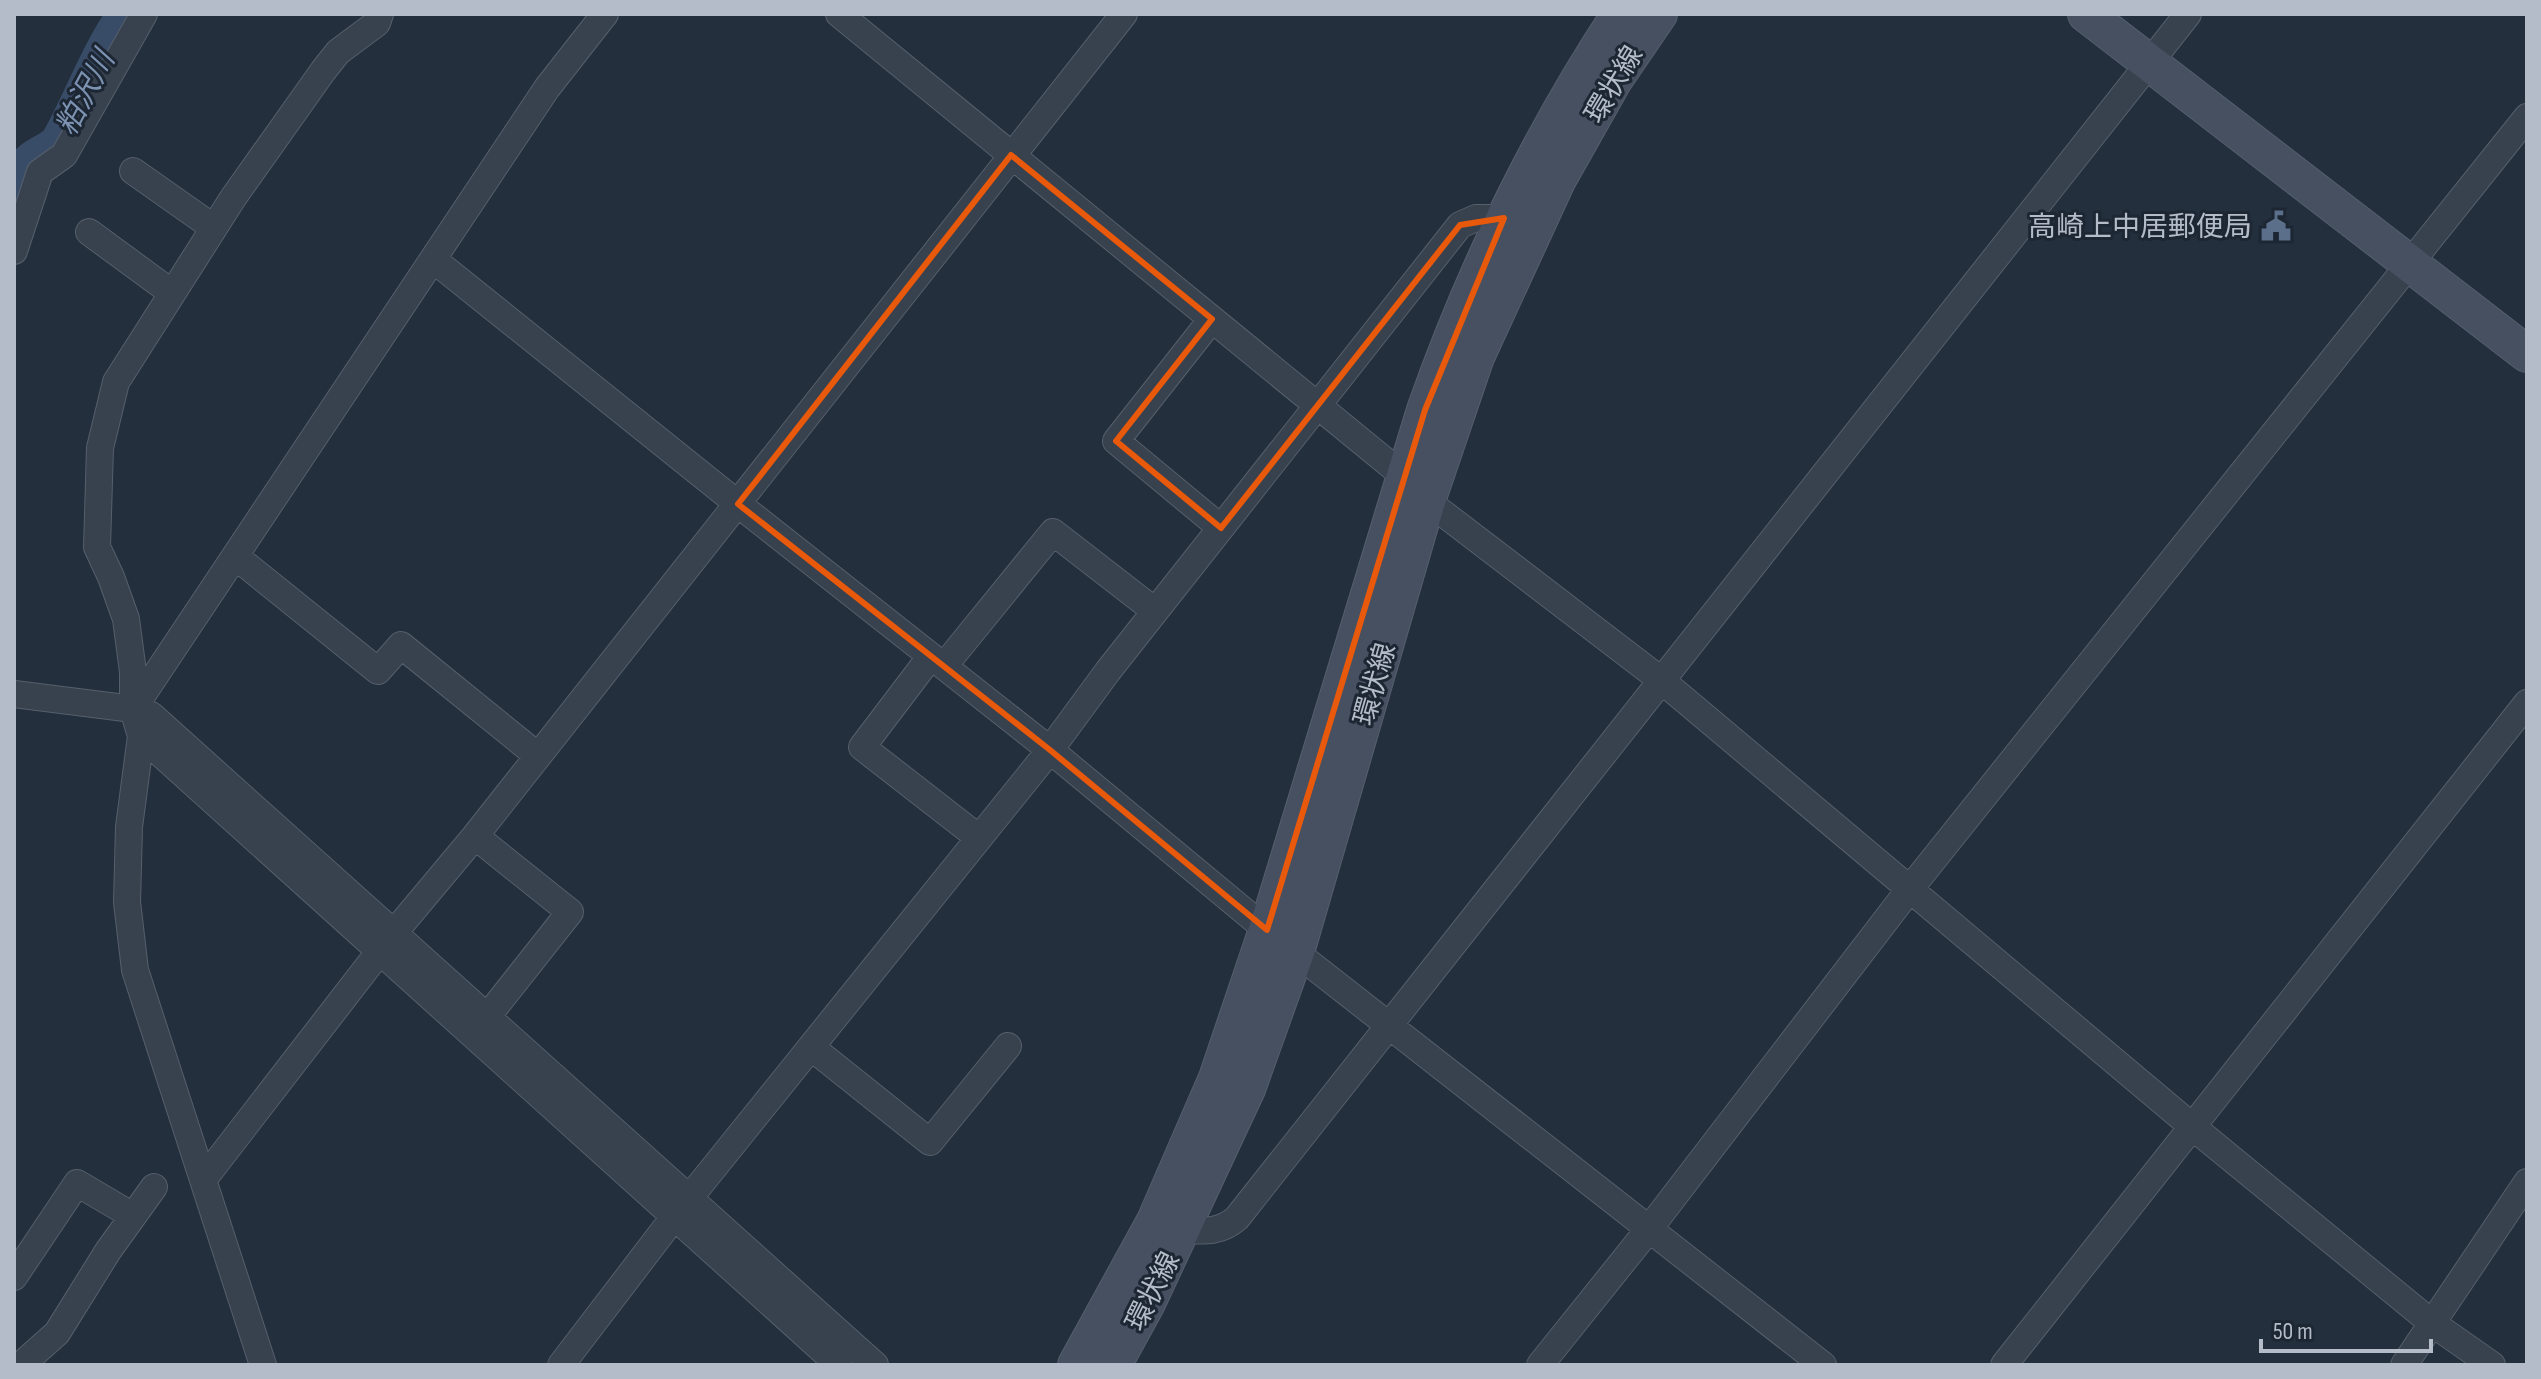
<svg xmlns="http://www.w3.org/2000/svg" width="2541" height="1379" font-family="'Sofia Sans Condensed','Noto Sans JP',sans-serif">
	<rect width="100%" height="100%" fill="#242f3e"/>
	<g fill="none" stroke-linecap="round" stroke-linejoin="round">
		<!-- river -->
		<path stroke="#394c67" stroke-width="40" d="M 14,205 C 17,189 19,171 33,161 C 42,153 56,151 62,139 C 85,97 100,53 128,14"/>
		<!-- street casing -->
		<g stroke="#565f6c" stroke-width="28">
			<path id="street" d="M 839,14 L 1405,477
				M 133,171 L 214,228
				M 89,232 L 172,293
				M 14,251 L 40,172 L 64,155 L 144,14
				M 434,260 L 738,504 L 1050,750 L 1267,930 L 1823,1365
				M 1212,319 L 1116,441 L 1221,528
				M 1427,501 L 1661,680 L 2194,1128 L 2432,1323 L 2492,1365
				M 235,556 L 378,671 L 401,645 L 538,756
				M 931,656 L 862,747 L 979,838
				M 944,666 L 1053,532 L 1155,611
				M 14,694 L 133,709 L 151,715 L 875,1365
				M 133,709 L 133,672 L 126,619 L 111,577 L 97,547 L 100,448 L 116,382 L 233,198 L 323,71 L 338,52 L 377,23 L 380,14
				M 141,736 L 839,1365
				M 475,836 L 570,912 L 487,1017
				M 811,1047 L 930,1142 L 1008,1046
				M 203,1180 L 393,934 L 475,836 L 1124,14
				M 1182,1230 C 1204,1231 1220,1233 1237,1218 L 2188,14
				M 14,1277 L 77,1183 L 133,1216
				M 21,1365 L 57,1333 L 108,1251 L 154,1187
				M 263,1365 L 135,970 L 127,902 L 129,827 L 141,736 L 133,709 L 547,88 L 605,14
				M 561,1365 L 674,1217 L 1050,750 L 1108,671 L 1460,225 L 1476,218 L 1504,218
				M 1540,1365 L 1649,1229 L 1909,890 L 2527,117
				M 2004,1365 L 2527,703
				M 2404,1365 L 2527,1182"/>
		</g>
		<!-- secondary casing -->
		<g stroke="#565f6c" stroke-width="38">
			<path id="secondary" d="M 2086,14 L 2527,354
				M 1076,1365 L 1155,1221 L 1217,1078 L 1267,930 L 1425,410 C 1474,271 1539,137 1620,14
				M 1113,1365 L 1147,1303 L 1247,1089 L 1296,952 L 1427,501 L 1476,357 L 1557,181 L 1614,80 L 1659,14"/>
		</g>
		<!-- street -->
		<use href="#street" stroke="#38414e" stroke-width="26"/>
		<!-- secondary -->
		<use href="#secondary" stroke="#465061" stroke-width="36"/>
	</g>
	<!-- marked area -->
	<path fill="none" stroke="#e8590c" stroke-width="6" stroke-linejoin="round" d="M 1011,155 L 1212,319 L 1116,441 L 1221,528 L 1460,225 L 1504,218 L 1425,410 L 1267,930 L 1050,750 L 738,504 Z"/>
	<!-- icons -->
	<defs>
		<g id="civic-bare" transform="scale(2.4)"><path d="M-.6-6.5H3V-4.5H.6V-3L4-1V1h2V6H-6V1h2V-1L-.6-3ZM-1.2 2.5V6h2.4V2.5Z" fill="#5c6f8a" stroke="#1d2633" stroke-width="2.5" paint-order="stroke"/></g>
	</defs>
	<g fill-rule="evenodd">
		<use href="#civic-bare" x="2276" y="226"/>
	</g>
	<g text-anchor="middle" stroke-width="6" stroke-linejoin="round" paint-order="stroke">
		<!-- street labels -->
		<g font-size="28" fill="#b4bcc9" stroke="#1d2633">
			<text transform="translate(1613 84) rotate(-59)" y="10">環状線</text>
			<text transform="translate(1374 684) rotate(-74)" y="10">環状線</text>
			<text transform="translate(1152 1291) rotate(-63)" y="10">環状線</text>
		</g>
		<!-- poi labels -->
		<g font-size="28" fill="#b4bcc9" stroke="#1d2633" text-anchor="end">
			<text x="2252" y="236">高崎上中居郵便局</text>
		</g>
		<!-- water labels -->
		<g font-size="30" font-style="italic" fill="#7c92b1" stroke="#1d2633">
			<text transform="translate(85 93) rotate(-62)" y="10">粕沢川</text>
		</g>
	</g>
	<!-- border -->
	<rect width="2541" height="1379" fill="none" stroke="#b4bcc9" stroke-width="32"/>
	<!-- scale -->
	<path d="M2261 1339v12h170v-12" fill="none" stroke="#b4bcc9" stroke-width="4"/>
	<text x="2273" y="1339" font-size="24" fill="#b4bcc9" stroke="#1d2633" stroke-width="6" paint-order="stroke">50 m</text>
</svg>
